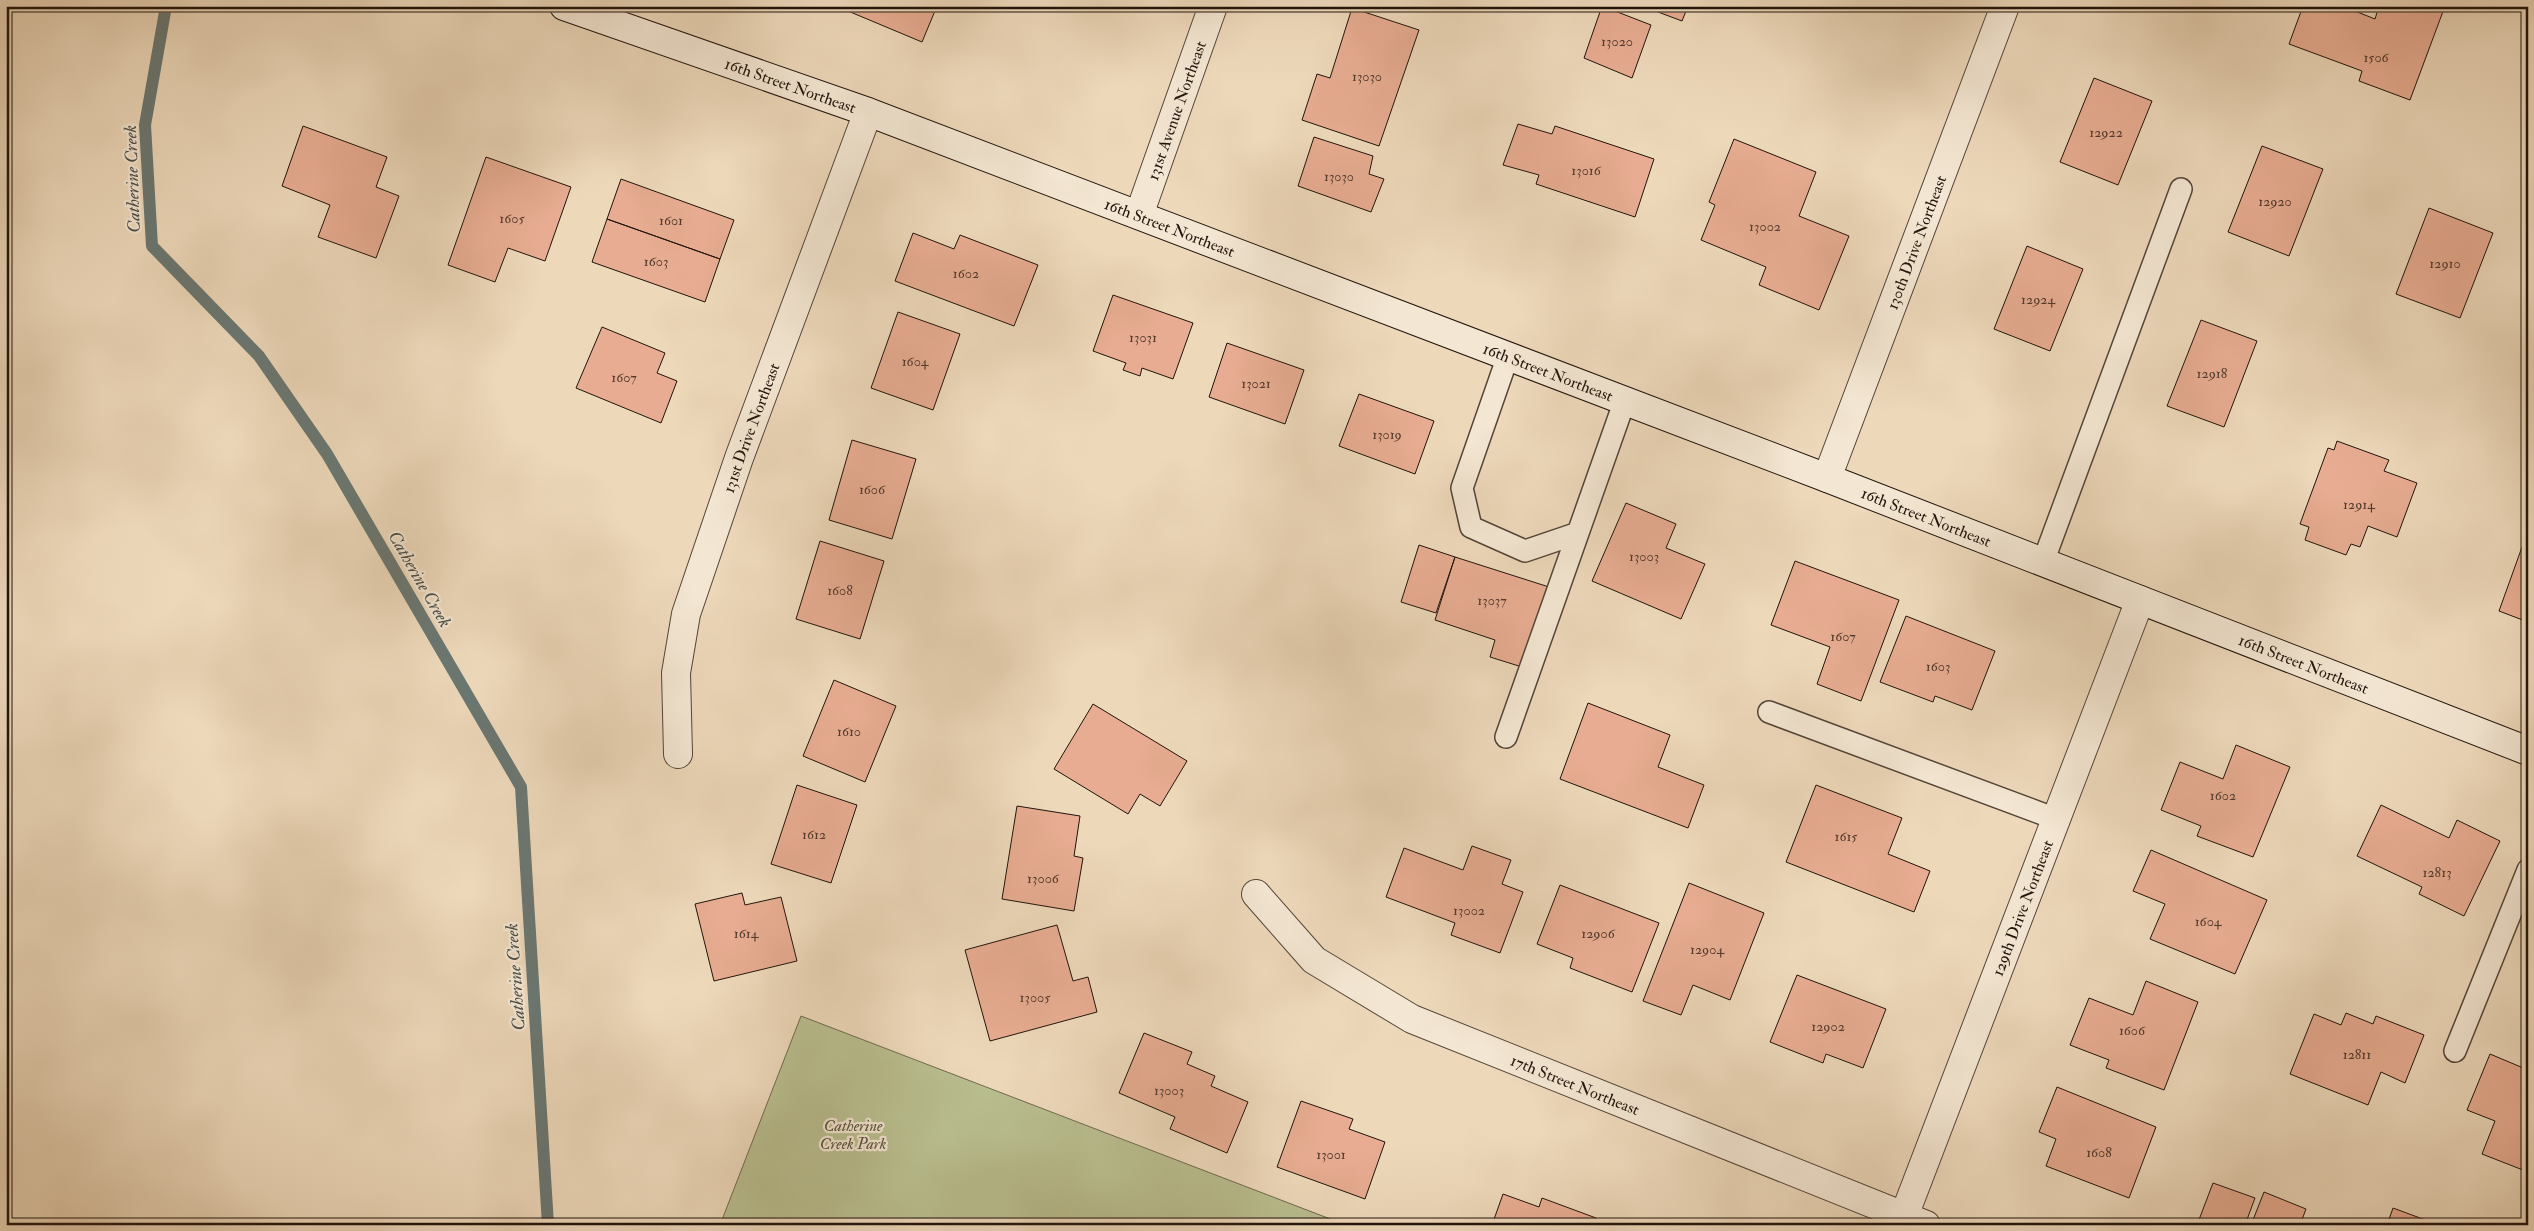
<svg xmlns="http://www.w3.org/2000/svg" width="2534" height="1231" font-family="'IM FELL Double Pica',serif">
	<rect width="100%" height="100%" fill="#edd8ba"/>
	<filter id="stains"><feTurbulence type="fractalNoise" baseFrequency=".004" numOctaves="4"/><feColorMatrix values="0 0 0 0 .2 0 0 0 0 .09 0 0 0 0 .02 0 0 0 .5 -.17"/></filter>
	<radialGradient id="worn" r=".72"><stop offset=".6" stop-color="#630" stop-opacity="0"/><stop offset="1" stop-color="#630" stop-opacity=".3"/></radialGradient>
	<!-- green -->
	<path fill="#b9be8f" stroke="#6d694e" d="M 801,1016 L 1346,1225 L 720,1225 Z"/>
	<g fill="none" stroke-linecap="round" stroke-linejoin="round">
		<!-- stream -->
		<path stroke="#6a7772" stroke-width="12" d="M 166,6 L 145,125 L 152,246 L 259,356 L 327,454 L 521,787 L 548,1225"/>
	</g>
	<!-- building -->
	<path fill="#e7ac91" stroke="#21140c" d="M 836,6 L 937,6 L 922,42 Z
		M 1602,6 L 1651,25 L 1632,78 L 1584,58 Z
		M 1642,6 L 1688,6 L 1682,21 Z
		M 2303,6 L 2342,6 L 2375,19 L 2379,6 L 2445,6 L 2410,100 L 2359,81 L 2362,71 L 2289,44 Z
		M 1352,8 L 1419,30 L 1379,146 L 1302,120 L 1317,74 L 1330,78 Z
		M 2094,78 L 2152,101 L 2118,185 L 2060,162 Z
		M 1518,124 L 1552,134 L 1555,126 L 1654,159 L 1635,217 L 1536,184 L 1539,175 L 1503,165 Z
		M 303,126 L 387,157 L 376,187 L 399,196 L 376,258 L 318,237 L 330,205 L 282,186 Z
		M 1314,137 L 1373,156 L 1369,174 L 1384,179 L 1371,212 L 1298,186 Z
		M 1734,139 L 1816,172 L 1799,216 L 1849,236 L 1819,310 L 1759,285 L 1766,267 L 1701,240 L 1715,205 L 1709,202 Z
		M 2262,146 L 2323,169 L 2289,256 L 2228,232 Z
		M 486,157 L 571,187 L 545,261 L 508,248 L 495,282 L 448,265 Z
		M 621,179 L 734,220 L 720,259 L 607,219 Z
		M 2429,208 L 2493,233 L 2460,318 L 2396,294 Z
		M 607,219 L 720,259 L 705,302 L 592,262 Z
		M 913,233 L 954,249 L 960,235 L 1038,265 L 1014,326 L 895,281 Z
		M 2027,246 L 2083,269 L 2050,351 L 1994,329 Z
		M 1113,295 L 1193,323 L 1173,379 L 1142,368 L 1140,376 L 1123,370 L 1126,363 L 1093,351 Z
		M 898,312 L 960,334 L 933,410 L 871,388 Z
		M 2201,320 L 2257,341 L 2224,427 L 2167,406 Z
		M 602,327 L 665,353 L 657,373 L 677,381 L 661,423 L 576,388 Z
		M 1227,343 L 1304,370 L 1285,424 L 1209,397 Z
		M 1359,394 L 1434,421 L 1415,474 L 1339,446 Z
		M 852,440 L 916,459 L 892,539 L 829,520 Z
		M 2337,441 L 2389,460 L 2384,471 L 2417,483 L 2397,537 L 2368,526 L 2360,547 L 2351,544 L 2346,555 L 2305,540 L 2309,527 L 2300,524 L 2328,448 L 2334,450 Z
		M 1626,503 L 1676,524 L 1666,548 L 1705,564 L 1681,619 L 1592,581 Z
		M 820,541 L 884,561 L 860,639 L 796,619 Z
		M 1419,545 L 1455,557 L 1436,613 L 1401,602 Z
		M 2522,547 L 2528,549 L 2528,622 L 2499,611 Z
		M 1455,557 L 1549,587 L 1522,667 L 1490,657 L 1495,640 L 1435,620 Z
		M 1795,561 L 1899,600 L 1861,701 L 1817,684 L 1830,647 L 1771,625 Z
		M 1906,616 L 1995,651 L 1972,710 L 1935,696 L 1933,702 L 1880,682 Z
		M 834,680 L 896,706 L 865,782 L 803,756 Z
		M 1588,703 L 1670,735 L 1658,767 L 1704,785 L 1688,828 L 1560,779 Z
		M 1093,704 L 1187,761 L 1160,806 L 1140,794 L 1128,814 L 1054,769 Z
		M 2236,745 L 2290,767 L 2253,857 L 2197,836 L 2201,826 L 2161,810 L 2180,762 L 2223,779 Z
		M 797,785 L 857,805 L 831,883 L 771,864 Z
		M 1816,785 L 1902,818 L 1888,854 L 1930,871 L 1914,912 L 1786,862 Z
		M 2381,805 L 2449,838 L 2457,820 L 2500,841 L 2464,916 L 2419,894 L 2422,887 L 2357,856 Z
		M 1017,806 L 1080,816 L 1074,856 L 1083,858 L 1074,911 L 1002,899 Z
		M 1472,846 L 1511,860 L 1502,884 L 1523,892 L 1500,953 L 1451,935 L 1455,923 L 1386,897 L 1404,848 L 1463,870 Z
		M 2151,850 L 2267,900 L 2235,974 L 2150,939 L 2165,904 L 2133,891 Z
		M 1689,883 L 1764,913 L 1730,1000 L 1693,985 L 1681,1015 L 1643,1001 Z
		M 1560,885 L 1659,923 L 1632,992 L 1570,968 L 1573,958 L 1537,944 Z
		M 742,893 L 745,905 L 781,897 L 797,961 L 714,981 L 695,904 Z
		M 1057,925 L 1073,981 L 1088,977 L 1097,1012 L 990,1041 L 965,950 Z
		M 1797,975 L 1886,1009 L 1863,1068 L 1826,1054 L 1823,1063 L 1770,1042 Z
		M 2146,981 L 2198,1002 L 2164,1090 L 2106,1068 L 2109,1060 L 2070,1045 L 2089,998 L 2133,1015 Z
		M 2346,1013 L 2373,1024 L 2376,1016 L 2424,1035 L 2405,1083 L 2381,1072 L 2368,1105 L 2290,1074 L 2314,1014 L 2341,1025 Z
		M 1144,1033 L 1192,1052 L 1187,1064 L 1215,1076 L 1211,1086 L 1248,1102 L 1227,1153 L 1170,1129 L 1175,1117 L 1119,1093 Z
		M 2490,1054 L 2528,1070 L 2528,1172 L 2482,1154 L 2495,1121 L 2467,1110 Z
		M 2057,1087 L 2156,1127 L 2129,1198 L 2046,1166 L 2056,1139 L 2039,1132 Z
		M 1301,1101 L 1353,1119 L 1349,1129 L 1385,1142 L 1365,1199 L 1277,1167 Z
		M 2213,1183 L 2255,1198 L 2245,1225 L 2197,1225 Z
		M 2264,1192 L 2306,1209 L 2300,1225 L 2251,1225 Z
		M 1503,1194 L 1539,1207 L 1542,1198 L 1596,1218 L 1593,1225 L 1492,1225 Z
		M 2393,1208 L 2439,1225 L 2387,1225 Z"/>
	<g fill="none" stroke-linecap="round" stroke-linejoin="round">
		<!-- lane casing -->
		<g stroke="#544538" stroke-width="24">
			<path id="lane" d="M 1508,356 L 1462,488 L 1471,527 L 1525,551 L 1578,533
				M 2043,562 L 2181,189
				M 1769,712 L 2056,819
				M 1506,737 L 1625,400
				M 2455,1051 L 2528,870"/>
		</g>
		<!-- street casing -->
		<g stroke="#544538" stroke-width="30">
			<g id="street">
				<path id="s1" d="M 1139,215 L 1213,6"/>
				<path id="s2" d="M 1827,478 L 2005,6"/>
				<path id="s3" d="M 678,754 L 676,673 L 686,614 L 739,458 L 868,112"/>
				<path id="s4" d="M 1256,894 L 1314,960 L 1412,1019 L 1926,1225"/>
				<path id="s5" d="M 1904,1216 L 2140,600"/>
			</g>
		</g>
		<!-- secondary casing -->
		<g stroke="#21140c" stroke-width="30">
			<g id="secondary">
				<path id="s6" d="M 564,6 L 868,112 L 1827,478 L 2528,751"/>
			</g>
		</g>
		<!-- lane -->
		<use href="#lane" stroke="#f3e6d2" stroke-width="21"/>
		<!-- street -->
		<use href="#street" stroke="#f3e6d2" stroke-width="28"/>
		<!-- secondary -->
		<use href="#secondary" stroke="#f3e6d2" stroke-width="28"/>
	</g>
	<g text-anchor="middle" stroke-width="4.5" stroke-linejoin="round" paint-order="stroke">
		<!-- number labels -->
		<g font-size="14" fill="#523a2d">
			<text x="1617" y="46">13020</text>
			<text x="2376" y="62">1506</text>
			<text x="1367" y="81">13030</text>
			<text x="2106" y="137">12922</text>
			<text x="1586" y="175">13016</text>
			<text x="1339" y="181">13030</text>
			<text x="2275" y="206">12920</text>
			<text x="512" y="223">1605</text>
			<text x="671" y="225">1601</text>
			<text x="1765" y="231">13002</text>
			<text x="656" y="266">1603</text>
			<text x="2445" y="268">12910</text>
			<text x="966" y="278">1602</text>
			<text x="2038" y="304">12924</text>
			<text x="1143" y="342">13031</text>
			<text x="915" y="366">1604</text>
			<text x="2212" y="378">12918</text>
			<text x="624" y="382">1607</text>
			<text x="1256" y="388">13021</text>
			<text x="1387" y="439">13019</text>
			<text x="872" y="494">1606</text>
			<text x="2359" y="509">12914</text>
			<text x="1644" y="561">13003</text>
			<text x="840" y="595">1608</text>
			<text x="1492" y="605">13037</text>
			<text x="1843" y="641">1607</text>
			<text x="1938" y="671">1603</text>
			<text x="849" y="736">1610</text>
			<text x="2223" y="800">1602</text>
			<text x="814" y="839">1612</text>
			<text x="1846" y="841">1615</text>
			<text x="2437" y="877">12813</text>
			<text x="1043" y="883">13006</text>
			<text x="1469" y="915">13002</text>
			<text x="2208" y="926">1604</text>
			<text x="746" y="938">1614</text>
			<text x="1598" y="938">12906</text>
			<text x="1707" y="954">12904</text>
			<text x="1035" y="1002">13005</text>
			<text x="1828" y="1031">12902</text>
			<text x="2132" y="1035">1606</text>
			<text x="2357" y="1059">12811</text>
			<text x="1169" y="1095">13003</text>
			<text x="2099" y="1157">1608</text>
			<text x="1331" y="1159">13001</text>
		</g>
		<!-- street labels -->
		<g font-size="16" fill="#21140c" stroke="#f3e6d2">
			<text dy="6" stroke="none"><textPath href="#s6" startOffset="240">16th Street Northeast</textPath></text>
			<text dy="6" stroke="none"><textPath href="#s1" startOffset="111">131st Avenue Northeast</textPath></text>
			<text dy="6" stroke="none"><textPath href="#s6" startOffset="645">16th Street Northeast</textPath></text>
			<text dy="6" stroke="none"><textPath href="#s2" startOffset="252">130th Drive Northeast</textPath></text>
			<text dy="6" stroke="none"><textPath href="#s6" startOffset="1050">16th Street Northeast</textPath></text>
			<text dy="6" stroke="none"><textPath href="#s3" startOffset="338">131st Drive Northeast</textPath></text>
			<text dy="6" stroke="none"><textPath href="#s6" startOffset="1455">16th Street Northeast</textPath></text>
			<text dy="6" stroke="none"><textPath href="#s6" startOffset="1860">16th Street Northeast</textPath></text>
			<text dy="6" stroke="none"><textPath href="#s5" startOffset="330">129th Drive Northeast</textPath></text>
			<text dy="6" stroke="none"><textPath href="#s4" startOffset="378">17th Street Northeast</textPath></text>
		</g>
		<!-- park labels -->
		<g font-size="16" font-style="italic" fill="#56503a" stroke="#f3e6d2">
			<text x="853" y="1131">Catherine<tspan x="853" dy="18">Creek Park</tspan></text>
		</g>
		<!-- water labels -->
		<g font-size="18" font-style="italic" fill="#4b4e48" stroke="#f3e6d2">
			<text transform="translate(132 179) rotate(-92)" y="6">Catherine Creek</text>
			<text transform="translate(420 579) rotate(60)" y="6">Catherine Creek</text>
			<text transform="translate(515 977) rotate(-94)" y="6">Catherine Creek</text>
		</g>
	</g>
	<!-- margin -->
	<rect width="2534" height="1231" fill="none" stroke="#edd8ba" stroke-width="25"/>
	<rect x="8" y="8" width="2519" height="1216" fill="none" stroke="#21140c" stroke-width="2.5"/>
	<rect x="12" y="12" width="2509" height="1206" fill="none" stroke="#21140c"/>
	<rect width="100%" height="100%" filter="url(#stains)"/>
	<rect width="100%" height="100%" fill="url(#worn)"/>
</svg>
